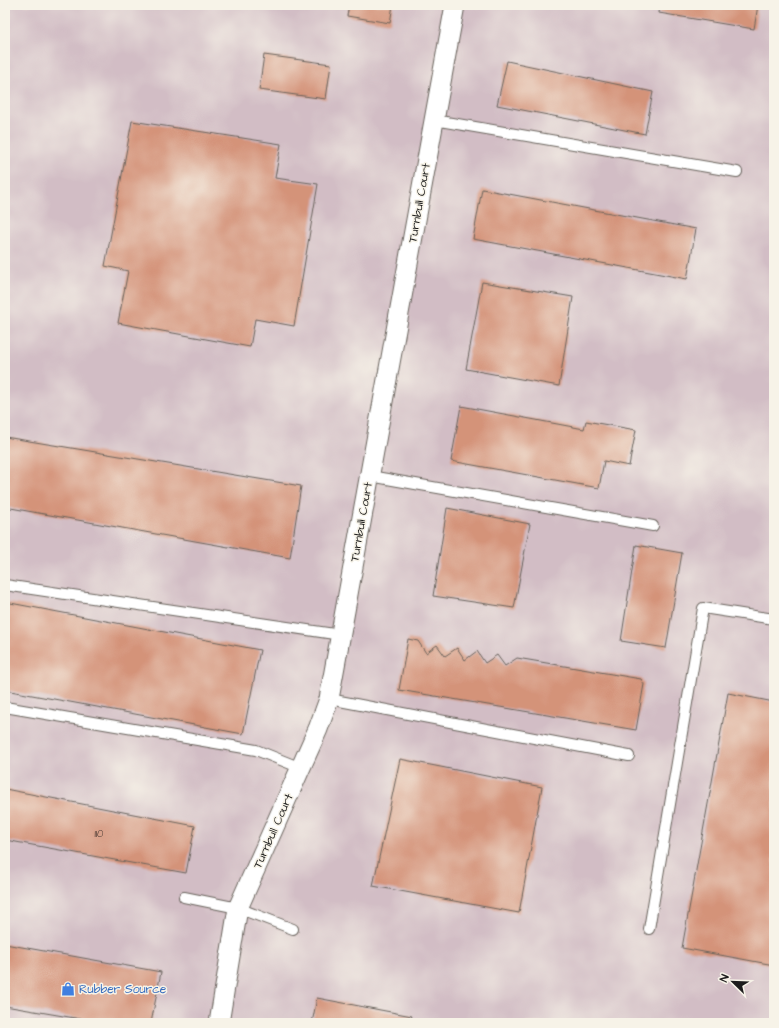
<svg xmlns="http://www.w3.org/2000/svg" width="779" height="1028" font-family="'Architects Daughter',sans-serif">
	<rect width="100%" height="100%" fill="#f7f3e8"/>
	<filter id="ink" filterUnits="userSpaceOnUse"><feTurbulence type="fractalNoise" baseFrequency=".025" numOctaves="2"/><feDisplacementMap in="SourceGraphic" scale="8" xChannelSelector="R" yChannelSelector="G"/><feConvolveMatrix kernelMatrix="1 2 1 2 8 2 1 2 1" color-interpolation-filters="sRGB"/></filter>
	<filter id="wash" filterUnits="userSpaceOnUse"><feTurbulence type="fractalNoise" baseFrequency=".012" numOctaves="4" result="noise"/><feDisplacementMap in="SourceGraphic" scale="16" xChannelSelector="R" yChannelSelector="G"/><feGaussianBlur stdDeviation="0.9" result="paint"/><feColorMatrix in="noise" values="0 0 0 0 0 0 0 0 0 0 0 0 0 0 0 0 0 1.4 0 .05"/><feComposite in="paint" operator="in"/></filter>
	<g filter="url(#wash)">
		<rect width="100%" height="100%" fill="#f5e5cf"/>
		<!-- industrial -->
		<path fill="#d2bdc5" d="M 5,5 L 774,5 L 774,1023 L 5,1023 Z"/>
		<g id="blocks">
			<!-- building -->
			<path fill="#d49379" d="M 349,5 L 393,5 L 390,23 L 347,16 Z
				M 660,5 L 758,5 L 754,29 L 659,13 Z
				M 264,55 L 331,64 L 326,99 L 259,90 Z
				M 507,61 L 653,92 L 645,134 L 497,105 Z
				M 132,121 L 281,144 L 275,178 L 318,184 L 294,326 L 255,319 L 250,347 L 118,323 L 128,271 L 105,266 Z
				M 482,189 L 696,229 L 687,279 L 473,239 Z
				M 482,282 L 573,297 L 559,386 L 466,369 Z
				M 461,406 L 584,429 L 586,421 L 636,430 L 629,466 L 604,461 L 599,488 L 451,461 Z
				M 5,437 L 301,486 L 290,558 L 5,507 Z
				M 447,508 L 530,524 L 514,608 L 433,596 Z
				M 636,545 L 682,553 L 666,648 L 621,641 Z
				M 5,602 L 260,650 L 243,734 L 5,690 Z
				M 408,639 L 418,641 L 426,653 L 437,645 L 445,656 L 457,648 L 465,660 L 477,651 L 485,663 L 497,655 L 505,666 L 517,658 L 641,679 L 644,684 L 636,730 L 399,690 Z
				M 728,693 L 774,702 L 774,965 L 682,948 Z
				M 400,759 L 542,787 L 519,913 L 373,886 Z
				M 5,789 L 195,826 L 186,873 L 5,840 Z
				M 5,944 L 161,972 L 151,1023 L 104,1023 L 5,1006 Z
				M 317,998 L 412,1016 L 409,1023 L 312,1023 Z"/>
		</g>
	</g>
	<g filter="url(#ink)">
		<use href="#blocks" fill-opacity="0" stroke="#68625b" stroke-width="1"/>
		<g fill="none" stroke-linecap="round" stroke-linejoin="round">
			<!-- lane casing -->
			<g stroke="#68625b" stroke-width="12">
				<path id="lane" d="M 434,120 L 737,172
					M 370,476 L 653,526
					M 5,585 L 341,635
					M 329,699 L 629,756
					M 5,707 L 256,750 L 301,768
					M 184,897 L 238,908 L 293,929
					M 649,929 L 703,608 L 774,619"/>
			</g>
			<!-- street casing -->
			<g stroke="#68625b" stroke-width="21">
				<path id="street" d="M 219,1023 L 238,908 L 318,729 L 329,699 L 455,5"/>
			</g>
			<!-- lane -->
			<use href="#lane" stroke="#fff" stroke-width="10"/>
			<!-- street -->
			<use href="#street" stroke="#fff" stroke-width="19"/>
		</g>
	</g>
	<!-- icons -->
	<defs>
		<g id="shop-bare" transform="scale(1.08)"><path d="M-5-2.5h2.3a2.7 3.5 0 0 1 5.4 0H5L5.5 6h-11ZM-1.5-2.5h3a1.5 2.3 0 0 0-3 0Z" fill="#3f7fe0" stroke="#f7f3e8" stroke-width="2.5" paint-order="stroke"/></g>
	</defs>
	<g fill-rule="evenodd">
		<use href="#shop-bare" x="68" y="989"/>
	</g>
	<g text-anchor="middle" stroke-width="3" stroke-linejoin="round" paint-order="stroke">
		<!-- number labels -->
		<g font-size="10" fill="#4a3a33">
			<text x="99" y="837">110</text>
		</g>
		<!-- street labels -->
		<g font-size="12" fill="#1c1c1c" stroke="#f7f3e8">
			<text transform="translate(419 203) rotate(-80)" y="4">Turnbull Court</text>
			<text transform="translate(361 522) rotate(-80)" y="4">Turnbull Court</text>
			<text transform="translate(273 831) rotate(-66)" y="4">Turnbull Court</text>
		</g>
		<!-- shop labels -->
		<g font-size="12" fill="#366cbe" stroke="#f7f3e8" text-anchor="start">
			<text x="79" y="993">Rubber Source</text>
		</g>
	</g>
	<!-- margin -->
	<rect width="779" height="1028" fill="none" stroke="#f7f3e8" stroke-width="20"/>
	<!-- north arrow -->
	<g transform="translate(733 982) rotate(293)" stroke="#f7f3e8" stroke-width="3" paint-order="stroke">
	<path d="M0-3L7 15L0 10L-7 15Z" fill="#1c1c1c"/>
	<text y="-6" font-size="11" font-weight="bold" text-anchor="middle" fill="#1c1c1c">N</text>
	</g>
</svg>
